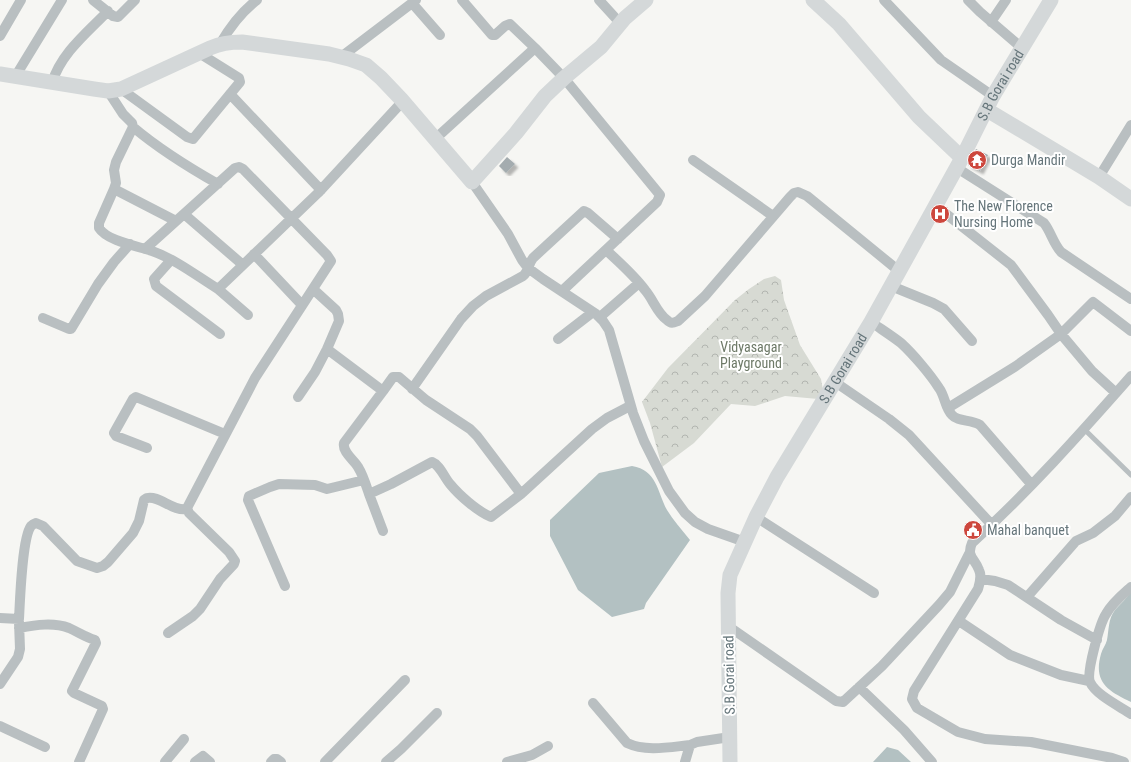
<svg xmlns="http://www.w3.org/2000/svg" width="1131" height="762" font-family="'Roboto Condensed',sans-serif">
	<defs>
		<pattern id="park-crowns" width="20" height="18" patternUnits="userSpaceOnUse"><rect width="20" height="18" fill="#d7dad3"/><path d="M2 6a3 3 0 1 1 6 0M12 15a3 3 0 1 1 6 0" fill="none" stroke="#b2b5b0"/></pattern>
		<filter id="shadow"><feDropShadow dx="3.5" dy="3.5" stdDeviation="1" flood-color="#0004"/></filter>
	</defs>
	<rect width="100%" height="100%" fill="#f6f6f3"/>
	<!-- park -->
	<path fill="url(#park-crowns)" d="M 775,276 L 781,280 L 784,300 L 800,345 L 821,379 L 823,390 L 818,399 L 785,396 L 755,406 L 731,404 L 694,443 L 662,467 L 650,423 L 642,402 L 668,368 L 735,300 L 749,289 L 764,279 Z"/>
	<!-- water -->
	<path fill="#b3c1c2" d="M 632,466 C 657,470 657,491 667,510 C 673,520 682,530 690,540 L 646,603 L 644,609 L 612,617 L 578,590 L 550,536 L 550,520 L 599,473 Z
		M 1131,592 L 1131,702 C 1108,691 1093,682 1101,654 C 1102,649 1106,645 1107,640 C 1109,630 1108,619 1115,610 C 1120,604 1126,599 1131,592 Z
		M 887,747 L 898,750 L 911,762 L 873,762 Z"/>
	<!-- building -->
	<path fill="#a4acaf" filter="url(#shadow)" d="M 976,149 L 988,155 L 980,171 L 968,165 Z
		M 507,157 L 515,164 L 506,173 L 499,166 Z"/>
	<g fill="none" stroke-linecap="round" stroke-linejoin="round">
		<!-- lane -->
		<path stroke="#b9bfc1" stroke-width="5" d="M 1084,429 L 1131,475"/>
		<!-- street -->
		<path stroke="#b9bfc1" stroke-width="10" d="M 93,0 L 113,16 L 118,17 L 135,0
			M 462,0 L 492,35 L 495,35 L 505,26 L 510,24 L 535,48 L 564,78 L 660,195 L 657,202 L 562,291
			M 599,0 L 620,23
			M 884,0 L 941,60 L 993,96
			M 968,0 L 980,12 L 1022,48
			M 412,3 L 440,35
			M 991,22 L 1006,0
			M 0,36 L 21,0
			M 220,44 C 230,27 241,12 257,0
			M 341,57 L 416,0
			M 15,77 L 62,0
			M 52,83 C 61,53 87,33 108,11
			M 121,89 L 187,137 L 193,139 L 240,82 L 239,78 L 199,53
			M 108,91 L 123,114 L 132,123 L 133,127 L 116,162 L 114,170 L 116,183 L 114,189 L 99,223 L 99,228 C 107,241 137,246 152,251 C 175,259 197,276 218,289 L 318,193 L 403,101
			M 230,94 L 321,190
			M 133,127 C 159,149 188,167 218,184
			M 435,139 L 535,48
			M 693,160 L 773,216
			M 957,168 L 1044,223 C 1051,232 1053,243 1061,252 L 1131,299
			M 1099,177 L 1131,125
			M 472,182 L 508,234 L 522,260 L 528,268 L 543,279 L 596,314 L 603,321 L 609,330 L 633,413 L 644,441 L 669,491 L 685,513 L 695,522 L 708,529 L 745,542
			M 114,189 L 176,221
			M 936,206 L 1011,265 L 1048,315 L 1061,334 L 1093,302 L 1131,331
			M 184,214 L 243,265
			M 145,249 L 235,168 L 239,167 L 243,169 L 327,255 L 331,261 L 255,378 L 187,508 L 189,513 L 229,552 L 235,561 L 234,564 L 220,579 L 200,609 L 193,616 L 168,633
			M 606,250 C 620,263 634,275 645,290 C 653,299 657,313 667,320 C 671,324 673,323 678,321 L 705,296 L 790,197 L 794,193 L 798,192 L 807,196 L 899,271
			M 254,254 L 302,305
			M 171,260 L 154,279 L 156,286 L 220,334
			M 891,286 L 933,303 L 944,309 L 972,341
			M 218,289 L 248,315
			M 600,317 L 639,283
			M 43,318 L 69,329 L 71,329 L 98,284 L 114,262 L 130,244
			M 871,322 C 881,329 892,336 901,343 C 913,354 930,374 939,388 C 945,396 945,408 952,415 C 958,422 971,419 980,425 L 1031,484
			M 558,339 L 593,312
			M 327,349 L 383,391 L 393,377 L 399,377 L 426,400 L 470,429 L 477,436 L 521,494 L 592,429 L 607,418 L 630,406
			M 835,382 L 889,419 L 909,435 L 991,524
			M 412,389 L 461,319 L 473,306 L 486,296 L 523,276 C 529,271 528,264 533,258 L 584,211 L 588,213 L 618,239
			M 383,391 L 344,443 C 342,452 354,460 358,467 C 363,475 366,485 369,494 L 391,484 L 432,462 C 440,465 444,477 450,484 C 459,495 477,511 491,517 L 521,494
			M 298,397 L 315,372 L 327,349 L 339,321 L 338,314 L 336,310 L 313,289
			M 948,408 L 1016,366 L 1061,334 L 1092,371 L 1116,393
			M 147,448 L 116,436 L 114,433 L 133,399 L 136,397 L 225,434
			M 369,494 L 383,531
			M 756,517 L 874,593
			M 981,579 L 995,581 L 1008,585 L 1061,620 L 1097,640
			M 285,586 L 248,500 L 249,496 L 270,487 L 279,484 L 315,485 L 327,489 L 364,480
			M 1131,587 C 1122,595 1112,603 1106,614 C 1100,623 1086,673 1090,682 C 1096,695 1119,706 1131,714
			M 1027,597 L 1076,541 L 1093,533 L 1115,516 L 1131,497
			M 0,618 L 19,619 C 20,601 22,538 31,526 C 33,524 33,524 36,523 L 43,526 L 77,561 L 97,568 L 103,566 L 108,562 L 133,533 L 139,521 L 144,500 L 147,498 C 159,495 173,512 187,509
			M 959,621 L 1010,655 L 1061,675 L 1089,681
			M 728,626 L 836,701 L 843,702 L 882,666 L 939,605 L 950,592 L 969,554
			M 19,628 C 36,625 53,622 69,628 C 78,632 85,637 95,640 L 96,643 L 72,691 L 74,693 L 102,706 L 103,709 L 79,762
			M 0,684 L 18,657 L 20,649 L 19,622
			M 859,687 L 904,730 L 932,762
			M 593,703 L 627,743 C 646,752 670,747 690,745
			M 0,726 L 45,747
			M 165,762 L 184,739
			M 195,762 L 203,756 L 210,762
			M 271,762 L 274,759 L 277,759 L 281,762
			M 325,762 L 405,680
			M 386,762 L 401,749 L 437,713
			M 507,762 L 532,755 L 548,746
			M 685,762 L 690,745 L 697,742 L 730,737
			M 1124,762 L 1112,758 L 1031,742 L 985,739 L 958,732 L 917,708 L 912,699 L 914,691 L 978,589 C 980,582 982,576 979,570 C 975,558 966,557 972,543 C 1029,491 1080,434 1131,376"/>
		<!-- secondary -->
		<g stroke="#d4d8d9" stroke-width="15">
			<path d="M 813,0 L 839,24 L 919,117 L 962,158"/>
			<path d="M 0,74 L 94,89 L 108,91 L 121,89 L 210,48 C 221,43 230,42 242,42 L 329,54 L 349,59 L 366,65 L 381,78 L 401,99 L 472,182 L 516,133 L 545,96 L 564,78 L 601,47 L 625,18 L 646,0"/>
			<path d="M 987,110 L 1099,177 L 1131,199"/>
			<path id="s1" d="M 730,762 L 728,593 L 730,575 L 756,517 L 777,477 L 871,322 L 962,158 L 993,96 L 1051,0"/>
		</g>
	</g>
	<!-- icons -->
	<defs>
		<g id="temple-disc" transform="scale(1)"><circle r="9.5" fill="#cd473d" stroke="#fff"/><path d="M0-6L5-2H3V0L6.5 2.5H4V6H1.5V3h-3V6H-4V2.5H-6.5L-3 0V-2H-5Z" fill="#fff"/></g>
		<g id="hospital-disc" transform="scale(1)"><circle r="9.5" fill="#cd473d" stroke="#fff"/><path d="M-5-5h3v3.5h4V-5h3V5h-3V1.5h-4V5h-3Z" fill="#fff"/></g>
		<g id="civic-disc" transform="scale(1)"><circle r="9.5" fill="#cd473d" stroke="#fff"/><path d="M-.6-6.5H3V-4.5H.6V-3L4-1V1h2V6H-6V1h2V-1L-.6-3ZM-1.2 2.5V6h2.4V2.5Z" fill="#fff"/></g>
	</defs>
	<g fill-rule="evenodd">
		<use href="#temple-disc" x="977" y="160"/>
		<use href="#hospital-disc" x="940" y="214"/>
		<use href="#civic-disc" x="973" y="530"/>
	</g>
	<g text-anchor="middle" stroke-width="4" stroke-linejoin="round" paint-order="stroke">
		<!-- street labels -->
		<g font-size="14" fill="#65757a" stroke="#fff">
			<text dy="5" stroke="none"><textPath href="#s1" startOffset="747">S.B Gorai road</textPath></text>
			<text dy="5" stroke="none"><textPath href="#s1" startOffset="423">S.B Gorai road</textPath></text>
			<text transform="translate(729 675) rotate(-91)" y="5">S.B Gorai road</text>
		</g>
		<!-- poi labels -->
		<g font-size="14" fill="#65757a" stroke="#fff" text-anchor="start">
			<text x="991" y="165">Durga Mandir</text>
			<text x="954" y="211">The New Florence<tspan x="954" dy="16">Nursing Home</tspan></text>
			<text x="987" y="535">Mahal banquet</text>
		</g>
		<!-- park labels -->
		<g font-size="14" fill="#6d7967" stroke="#fff">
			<text x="751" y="352">Vidyasagar<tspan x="751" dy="16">Playground</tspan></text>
		</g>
	</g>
</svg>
